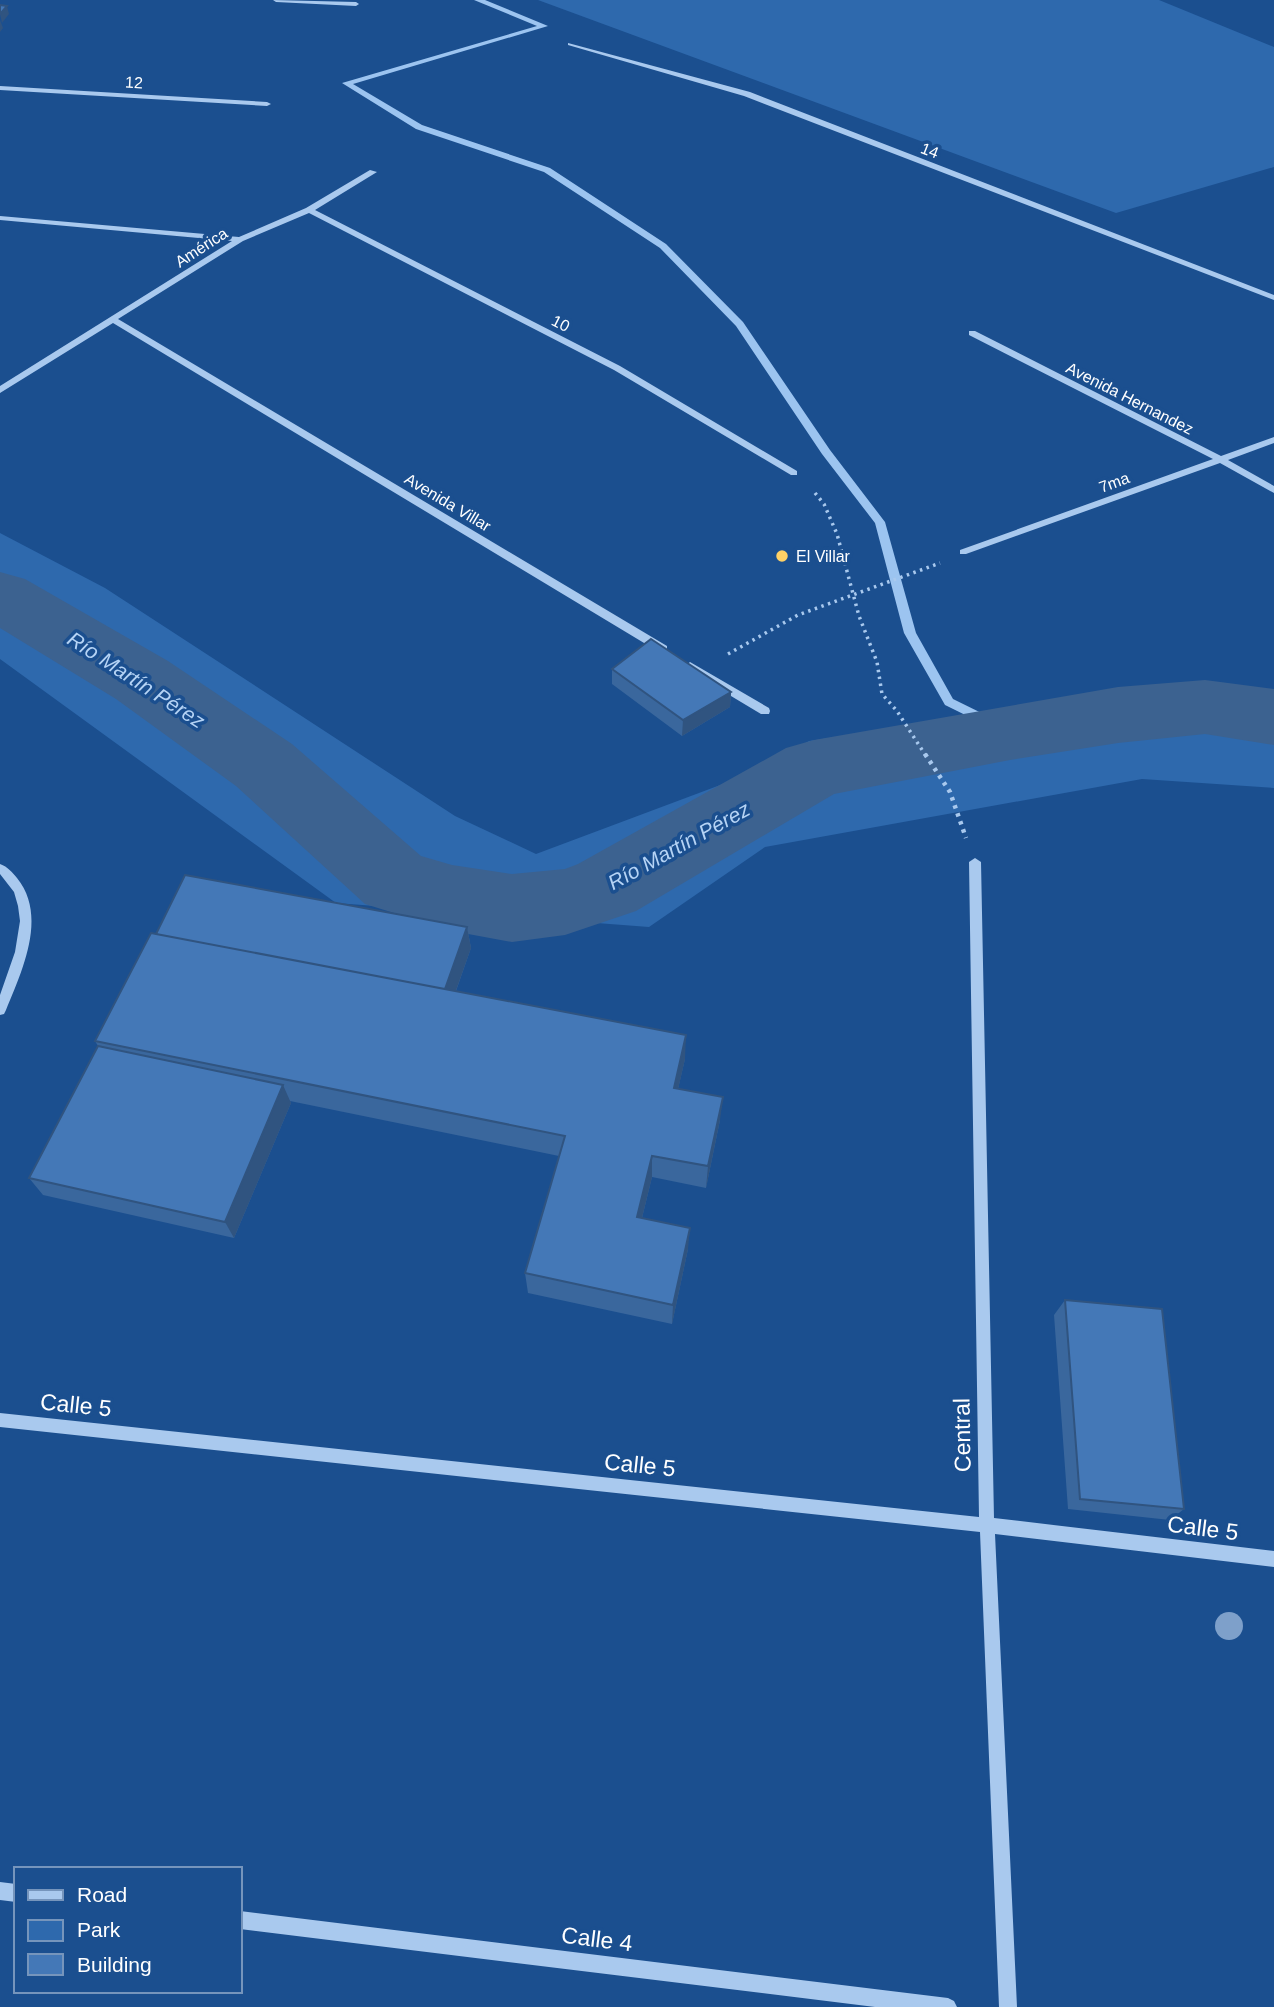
<svg xmlns="http://www.w3.org/2000/svg" width="1274" height="2007" font-family="Arial,sans-serif">
	<rect width="100%" height="100%" fill="#1b4f8f"/>
	<!-- green -->
	<path fill="#2e69ad" d="M 538,0 L 1159,0 L 1274,47 L 1274,167 L 1116,213 Z
		M 0,533 L 105,588 L 455,816 L 536,854 L 755,772 L 809,741 L 1100,698 L 1274,722 L 1274,788 L 1142,779 L 765,847 L 649,927 L 336,903 L 0,659 Z"/>
	<g fill="none" stroke-linecap="round" stroke-linejoin="round">
		<!-- stream -->
		<path fill="#9cc4f0" fill-rule="evenodd" d="M 474,0 L 485,0 L 548,26 L 353,84 L 422,125 L 550,168 L 666,244 L 743,322 L 830,450 L 885,522 L 916,633 L 953,699 L 1014,729 L 1016,732 L 1014,735 L 1006,735 L 945,705 L 904,633 L 875,523 L 822,454 L 736,326 L 660,248 L 544,172 L 416,129 L 342,83 L 537,26 Z"/>
		<!-- river -->
		<path fill="#3c6290" fill-rule="evenodd" d="M 0,572 L 25,579 L 168,661 L 292,744 L 421,856 L 452,865 L 512,874 L 565,869 L 578,864 L 786,748 L 814,740 L 1118,687 L 1205,680 L 1274,689 L 1274,745 L 1205,734 L 1118,743 L 1010,760 L 834,794 L 636,911 L 565,935 L 512,942 L 452,931 L 365,904 L 236,786 L 116,699 L 0,628 Z"/>
		<!-- path-far1 -->
		<path stroke="#a9c9ee" stroke-width="3.5" stroke-dasharray="2.5 4.5" stroke-linecap="butt" d="M 815,493 L 824,504 L 837,534 L 859,616 L 877,662 L 882,694 L 897,711 L 926,756
			M 728,654 L 798,615 L 940,563"/>
		<!-- path -->
		<path stroke="#a9c9ee" stroke-width="4.5" stroke-dasharray="3.5 5" stroke-linecap="butt" d="M 925,754 L 950,792 L 966,838"/>
		<!-- minor -->
		<path fill="#a9c9ee" fill-rule="evenodd" d="M 273,0 L 356,2 L 359,4 L 356,6 L 276,2 Z
			M 568,43 L 750,92 L 1274,295 L 1274,300 L 744,96 L 568,45 Z
			M 0,86 L 267,102 L 271,104 L 267,106 L 0,90 Z
			M 370,170 L 377,172 L 315,210 L 620,366 L 797,471 L 797,475 L 791,475 L 614,370 L 309,213 L 243,241 L 118,319 L 667,646 L 667,652 L 659,652 L 113,323 L 0,393 L 0,386 L 232,241 L 0,220 L 0,216 L 239,237 L 306,208 Z
			M 969,331 L 975,331 L 1221,456 L 1274,437 L 1274,443 L 1228,460 L 1274,486 L 1274,493 L 1220,463 L 966,554 L 960,554 L 960,550 L 1213,459 L 969,335 Z
			M 690,662 L 769,708 L 770,711 L 769,714 L 761,714 L 686,669 L 685,666 Z
			M 975,858 L 981,862 L 994,1518 L 1274,1551 L 1274,1567 L 995,1534 L 1017,2007 L 999,2007 L 980,1532 L 0,1427 L 0,1413 L 979,1517 L 969,862 Z
			M 0,864 C 8,867 12,872 17,878 C 48,916 22,971 6,1010 L 4,1014 L 0,1015 L 0,995 L 15,952 L 20,921 L 18,906 L 14,892 L 0,874 Z
			M 0,1882 L 16,1884 L 16,1902 L 0,1900 Z
			M 240,1911 L 948,1998 L 954,2001 L 957,2007 L 875,2007 L 240,1929 Z"/>
	</g>
	<!-- trees -->
	<circle fill="#7ea0ca" cx="1229" cy="1626" r="14"/>
	<!-- wall -->
	<path fill="#3a679d" d="M 612,669 L 731,692 L 730,707 L 682,736 L 612,684 Z
		M 467,927 L 471,948 L 456,991 L 685,1059 L 678,1089 L 720,1120 L 706,1188 L 652,1177 L 642,1218 L 688,1249 L 672,1324 L 528,1293 L 525,1273 L 559,1156 L 290,1101 L 291,1103 L 234,1238 L 43,1195 L 29,1178 L 98,1046 L 95,1041 L 156,934 Z
		M 1065,1300 L 1184,1509 L 1170,1520 L 1068,1509 L 1054,1315 Z"/>
	<!-- shaded-wall -->
	<path fill="#305480" d="M 7,6 L 9,14 L 2,23 L 0,14 Z
		M 0,20 L 3,28 L 0,32 Z
		M 731,692 L 730,707 L 682,736 L 683,720 Z
		M 467,927 L 471,948 L 448,1013 L 444,993 Z
		M 686,1035 L 685,1059 L 673,1111 L 674,1088 Z
		M 283,1085 L 291,1103 L 234,1238 L 225,1222 Z
		M 723,1097 L 720,1120 L 706,1188 L 708,1166 Z
		M 652,1156 L 652,1177 L 637,1238 L 637,1217 Z
		M 690,1228 L 688,1249 L 672,1324 L 673,1305 Z"/>
	<!-- building -->
	<path fill="#4478b7" stroke="#305480" stroke-width="2" d="M 0,5 L 7,6 L 0,14 Z
		M 651,639 L 731,692 L 683,720 L 612,669 Z
		M 185,875 L 467,927 L 445,989 L 156,934 Z
		M 151,933 L 686,1035 L 674,1088 L 723,1097 L 708,1166 L 652,1156 L 637,1217 L 690,1228 L 673,1305 L 525,1273 L 565,1136 L 95,1041 Z
		M 98,1046 L 283,1085 L 225,1222 L 29,1178 Z
		M 1065,1300 L 1162,1309 L 1184,1509 L 1080,1499 Z"/>
	<!-- markers -->
	<circle fill="#ffd166" stroke="#1b4f8f" stroke-width="2.5" cx="782" cy="556" r="7"/>
	<g text-anchor="middle" stroke-width="7" stroke-linejoin="round" paint-order="stroke">
		<!-- far-street labels -->
		<g font-size="16" fill="#fff" stroke="#1b4f8f">
			<text transform="translate(134 82) rotate(3)" y="6">12</text>
			<text transform="translate(930 150) rotate(21)" y="6">14</text>
			<text transform="translate(201 247) rotate(-33)" y="6">América</text>
			<text transform="translate(561 323) rotate(27)" y="6">10</text>
			<text transform="translate(1130 398) rotate(27)" y="6">Avenida Hernandez</text>
			<text transform="translate(1114 482) rotate(-20)" y="6">7ma</text>
			<text transform="translate(448 502) rotate(31)" y="6">Avenida Villar</text>
		</g>
		<!-- far-poi labels -->
		<g font-size="16" fill="#fff" stroke="#1b4f8f" text-anchor="start">
			<text x="796" y="562">El Villar</text>
		</g>
		<!-- water labels -->
		<g font-size="21" font-style="italic" fill="#b5d3f5" stroke="#1b4f8f">
			<text transform="translate(136 680) rotate(33)" y="7">Río Martín Pérez</text>
			<text transform="translate(679 846) rotate(-29)" y="7">Río Martín Pérez</text>
		</g>
		<!-- near-street labels -->
		<g font-size="23" fill="#fff" stroke="#1b4f8f">
			<text transform="translate(76 1405) rotate(6)" y="8">Calle 5</text>
			<text transform="translate(962 1435) rotate(-91)" y="8">Central</text>
			<text transform="translate(640 1465) rotate(6)" y="8">Calle 5</text>
			<text transform="translate(1203 1528) rotate(7)" y="8">Calle 5</text>
			<text transform="translate(597 1939) rotate(7)" y="8">Calle 4</text>
		</g>
	</g>
	<!-- legend -->
	<rect x="14" y="1867" width="228" height="126" fill="#1b4f8f" stroke="#7695bc" stroke-width="2"/>
	<rect x="28" y="1890" width="35" height="10" fill="#a9c9ee" stroke="#7695bc" stroke-width="2"/>
	<text x="77" y="1902" font-size="21" fill="#ffffff">Road</text>
	<rect x="28" y="1920" width="35" height="21" fill="#2e69ad" stroke="#7695bc" stroke-width="2"/>
	<text x="77" y="1937" font-size="21" fill="#ffffff">Park</text>
	<rect x="28" y="1954" width="35" height="21" fill="#4478b7" stroke="#7695bc" stroke-width="2"/>
	<text x="77" y="1972" font-size="21" fill="#ffffff">Building</text>
</svg>
